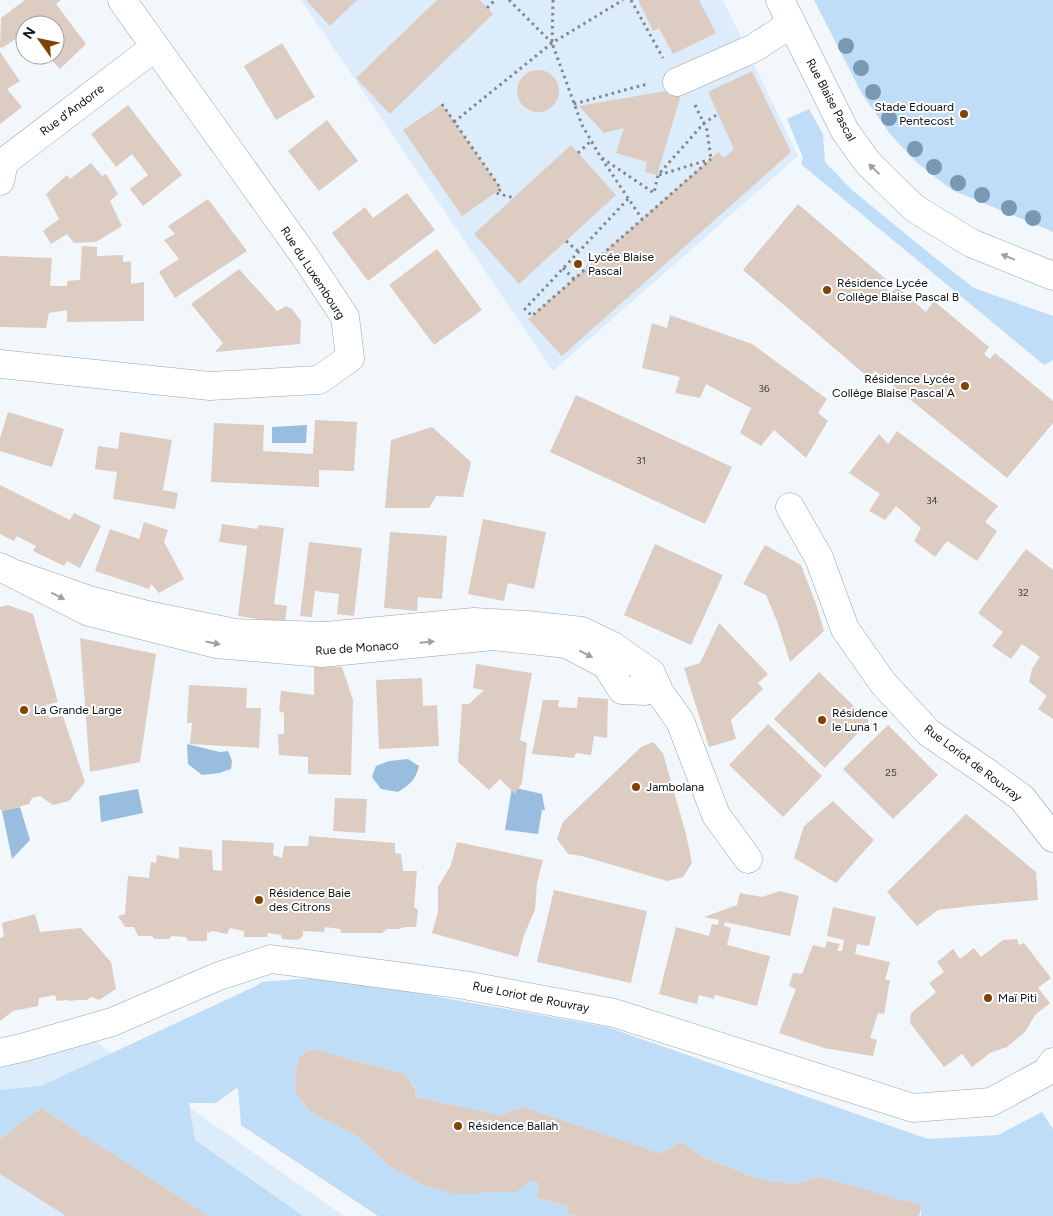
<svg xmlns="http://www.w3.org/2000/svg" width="1053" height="1216" font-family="Figtree,sans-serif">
	<rect width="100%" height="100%" fill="#f2f7fc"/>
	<!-- built -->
	<path fill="#dcecfb" d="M 301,0 L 723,0 L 798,156 L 553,371 Z
		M 80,1031 L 344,1216 L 0,1216 L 0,1053 Z"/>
	<!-- green -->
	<path fill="#c0ddf8" d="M 814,0 L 1053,0 L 1053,232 L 952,190 L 917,163 L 890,134 L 862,94 Z
		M 809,109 L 823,134 L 825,162 L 852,190 L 934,257 L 974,288 L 1053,316 L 1053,360 L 1044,365 L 801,164 L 803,158 L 787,119 Z
		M 327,977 L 607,1027 L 928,1139 L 998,1135 L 1042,1112 L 1053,1129 L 1053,1216 L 921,1216 L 921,1205 L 819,1177 L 797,1184 L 761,1180 L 705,1158 L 682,1142 L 660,1153 L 523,1107 L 501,1115 L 415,1097 L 416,1090 L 406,1074 L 313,1049 L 300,1055 L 295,1073 L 296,1094 L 309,1111 L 357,1136 L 391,1167 L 424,1185 L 498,1192 L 515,1192 L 530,1181 L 539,1183 L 536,1198 L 569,1207 L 567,1214 L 580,1216 L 378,1216 L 241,1125 L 238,1087 L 216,1103 L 189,1103 L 195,1140 L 303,1216 L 209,1216 L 41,1108 L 0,1139 L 0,1090 L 41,1086 L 258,985 L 261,982 Z"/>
	<!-- water -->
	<path fill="#99bdde" d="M 307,425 L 306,443 L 272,443 L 272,427 Z
		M 187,744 L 220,752 L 228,751 L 232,761 L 231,769 L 219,773 L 202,775 L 188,764 Z
		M 408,759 L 419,766 C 415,781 410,784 398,792 L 381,789 L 372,777 L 376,766 L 389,761 Z
		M 512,787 L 542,794 L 545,810 L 542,810 L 538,834 L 505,830 Z
		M 138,789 L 143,813 L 101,822 L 99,796 Z
		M 20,807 L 30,840 L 12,859 L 2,811 Z"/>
	<!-- building -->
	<path fill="#dcccc1" d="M 25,0 L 61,0 L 56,4 L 86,44 L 60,69 L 47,55 L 55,55 L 55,25 L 25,25 L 25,44 L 20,36 L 2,48 L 0,47 L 1,18 Z
		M 306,0 L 357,0 L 330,26 Z
		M 437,0 L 480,0 L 493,14 L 390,114 L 356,78 Z
		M 638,0 L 699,0 L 716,33 L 673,54 L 659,28 L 653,31 Z
		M 282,43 L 315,97 L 276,120 L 244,66 Z
		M 0,52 L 20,81 L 7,89 L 22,107 L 0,124 Z
		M517 91a21 21 0 1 1 42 0a21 21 0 1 1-42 0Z
		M 752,71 L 791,152 L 562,356 L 528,319 L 718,152 L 724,158 L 734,149 L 708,92 Z
		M 683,88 L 657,175 L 645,172 L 647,162 L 616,153 L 624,128 L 604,133 L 579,106 Z
		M 442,104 L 501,189 L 462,216 L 403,130 Z
		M 128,105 L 182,175 L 143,206 L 130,189 L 148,175 L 132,154 L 116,167 L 91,134 Z
		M 327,120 L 358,161 L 319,191 L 288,151 Z
		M 571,145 L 616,195 L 519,284 L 474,234 Z
		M 91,163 L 102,176 L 106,174 L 118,194 L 110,201 L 122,226 L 96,242 L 74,243 L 67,234 L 51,244 L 43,231 L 59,219 L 46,194 L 67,175 L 70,179 Z
		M 407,193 L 435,230 L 368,281 L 332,233 L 365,207 L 373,218 Z
		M 208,199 L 247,251 L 175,298 L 159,272 L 179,259 L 164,240 L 175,234 L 168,226 Z
		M 798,204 L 887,280 L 882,285 L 891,293 L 897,287 L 926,312 L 934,301 L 989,347 L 984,354 L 990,359 L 995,353 L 1053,401 L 1053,423 L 1007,478 L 875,371 L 869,378 L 743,270 Z
		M 82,246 L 97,247 L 97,256 L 123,255 L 123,262 L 131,261 L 131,284 L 144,282 L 144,321 L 67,322 L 67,310 L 49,313 L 46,328 L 0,327 L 0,256 L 52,258 L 50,286 L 67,286 L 67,281 L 80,280 Z
		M 437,249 L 482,310 L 434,345 L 389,285 Z
		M 239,269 L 277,311 L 286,306 L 292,309 L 301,321 L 300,344 L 215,352 L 223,343 L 191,304 Z
		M 670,315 L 752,344 L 827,399 L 818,413 L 828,421 L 806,458 L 774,430 L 761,446 L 740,433 L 751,408 L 706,384 L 700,398 L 675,393 L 680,377 L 642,368 L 652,323 L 667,328 Z
		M 576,395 L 732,467 L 705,524 L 550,452 Z
		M 8,412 L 64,429 L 52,467 L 0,451 L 0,439 Z
		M 315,420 L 357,422 L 354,471 L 319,470 L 319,487 L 211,482 L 214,423 L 264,425 L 263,451 L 313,454 Z
		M 432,427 L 471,462 L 463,497 L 436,496 L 429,508 L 385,508 L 391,440 Z
		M 897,431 L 998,506 L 985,522 L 997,531 L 977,561 L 947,541 L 935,557 L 914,541 L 921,528 L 896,506 L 885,520 L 869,511 L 880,494 L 849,473 L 879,434 L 888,444 Z
		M 120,432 L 172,440 L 163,490 L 178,493 L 175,509 L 113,499 L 117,472 L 95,469 L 98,446 L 118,449 Z
		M 0,485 L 70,520 L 74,513 L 101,526 L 80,568 L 67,561 L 64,566 L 33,551 L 36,546 L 17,536 L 14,541 L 0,534 Z
		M 483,519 L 546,532 L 534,589 L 508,583 L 504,601 L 468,594 Z
		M 144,522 L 168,530 L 164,542 L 184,579 L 159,593 L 151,584 L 149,589 L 95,571 L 110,529 L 139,539 Z
		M 222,524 L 257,529 L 259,525 L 284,528 L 274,604 L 287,606 L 285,623 L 238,616 L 247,546 L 219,542 Z
		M 390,532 L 447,536 L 442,599 L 418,597 L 417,611 L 384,608 Z
		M 309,542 L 362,548 L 354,616 L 337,614 L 339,594 L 315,591 L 312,617 L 300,616 Z
		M 655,544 L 723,575 L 691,645 L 624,615 Z
		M 765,545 L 801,565 L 816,604 L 824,631 L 790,662 L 777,621 L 766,595 L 743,584 Z
		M 1026,549 L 1053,570 L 1053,719 L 1038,709 L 1047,696 L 1029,682 L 1032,669 L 1040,657 L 1022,644 L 1011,659 L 992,646 L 1003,632 L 978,613 Z
		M 8,605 L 33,614 L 58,702 L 46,705 L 49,718 L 63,716 L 85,782 L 69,801 L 53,805 L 40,796 L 32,798 L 29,804 L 2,811 L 0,809 L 0,607 Z
		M 719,623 L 768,674 L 758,683 L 763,689 L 731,720 L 736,739 L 709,747 L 684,668 L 700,663 Z
		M 80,638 L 156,654 L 140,762 L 90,772 Z
		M 476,664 L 532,673 L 520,740 L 527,743 L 522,783 L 515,794 L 500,779 L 489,790 L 458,762 L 462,704 L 469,704 L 484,690 L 473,688 Z
		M 314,665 L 342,667 L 353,700 L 351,775 L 308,774 L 308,757 L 279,755 L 278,734 L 284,734 L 284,713 L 279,711 L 281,691 L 314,695 Z
		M 819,672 L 869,721 L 825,768 L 774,719 Z
		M 422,678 L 423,706 L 437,705 L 439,746 L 379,749 L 376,680 Z
		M 189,685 L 247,688 L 246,708 L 261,708 L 259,748 L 190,744 L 192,723 L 187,723 Z
		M 578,697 L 608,699 L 607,738 L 594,736 L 591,755 L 576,753 L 574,758 L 532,754 L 543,700 L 559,700 L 558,707 L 577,708 Z
		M 768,724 L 822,776 L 783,817 L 729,765 Z
		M 888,725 L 938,775 L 893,819 L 843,769 Z
		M 653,742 L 663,753 L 686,834 L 692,863 L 683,877 L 667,881 L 582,856 L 568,854 L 557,839 L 563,822 L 641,747 Z
		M 335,798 L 367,799 L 365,833 L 333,831 Z
		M 833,801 L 874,840 L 836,883 L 794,858 L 804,826 Z
		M 966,814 L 1036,872 L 1038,900 L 970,906 L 938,910 L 917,926 L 887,892 Z
		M 309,836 L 395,843 L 395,853 L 401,854 L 403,871 L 417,871 L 414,907 L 418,910 L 416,927 L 405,927 L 398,929 L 387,929 L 382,933 L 341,933 L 340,929 L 325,927 L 324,932 L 303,931 L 303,936 L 298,940 L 282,939 L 281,935 L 268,933 L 267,937 L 244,937 L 244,931 L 230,928 L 227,934 L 213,931 L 207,933 L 207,941 L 188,941 L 186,937 L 172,936 L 169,939 L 154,939 L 152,936 L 138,936 L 134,927 L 125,927 L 118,916 L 125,914 L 128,876 L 149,878 L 151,862 L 156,863 L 157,855 L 179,859 L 179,847 L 212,850 L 213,870 L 222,871 L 222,840 L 274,843 L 273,855 L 282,858 L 284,846 L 308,846 Z
		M 457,842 L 543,860 L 537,883 L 535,910 L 524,935 L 518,957 L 432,933 L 438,912 L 438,887 L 451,865 Z
		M 554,890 L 647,911 L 631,983 L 537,962 Z
		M 780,891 L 799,896 L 790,936 L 725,922 L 724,926 L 731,928 L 727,945 L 770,956 L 757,1006 L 715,995 L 714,999 L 699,995 L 697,1004 L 659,994 L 676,927 L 709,936 L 712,924 L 718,925 L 719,920 L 704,917 L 737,905 L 740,893 L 762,897 Z
		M 833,907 L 876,917 L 869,946 L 857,944 L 855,954 L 890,962 L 885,980 L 890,980 L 884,1014 L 878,1013 L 870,1038 L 877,1040 L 873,1056 L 824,1048 L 779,1033 L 796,989 L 789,986 L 793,973 L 802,974 L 813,945 L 825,948 L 827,941 L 840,944 L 837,951 L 842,951 L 844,940 L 827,936 Z
		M 35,914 L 40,932 L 81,928 L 111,962 L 116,989 L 99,1000 L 91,997 L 87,1000 L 76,1000 L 71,1001 L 66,1000 L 57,1001 L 55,995 L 39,998 L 38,1006 L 13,1011 L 0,1021 L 0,938 L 4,936 L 2,923 Z
		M 1017,939 L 1019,945 L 1024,943 L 1051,978 L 1038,988 L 1050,1003 L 1035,1015 L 1025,1032 L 1007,1047 L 990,1053 L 972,1067 L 962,1054 L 944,1067 L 910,1023 L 911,1013 L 936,992 L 929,983 L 944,972 L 937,962 L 953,949 L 960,959 L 974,948 L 981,957 L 1003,940 Z
		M 313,1049 L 406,1074 L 416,1091 L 415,1097 L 501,1115 L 523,1107 L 660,1153 L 682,1142 L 705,1158 L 761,1180 L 797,1184 L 819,1177 L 922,1205 L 919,1216 L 580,1216 L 567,1214 L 569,1207 L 536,1198 L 539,1183 L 530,1181 L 516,1192 L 498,1192 L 455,1194 L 424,1185 L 391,1167 L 357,1136 L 309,1111 L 296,1094 L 295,1073 L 300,1055 Z
		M 41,1108 L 209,1216 L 66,1216 L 0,1174 L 0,1139 Z"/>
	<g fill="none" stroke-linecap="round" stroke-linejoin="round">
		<!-- minor casing -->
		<g stroke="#97a4b0" stroke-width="29">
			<path id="minor" d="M 780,0 L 845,131 L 868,163 L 914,208 L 971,243 L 1053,276
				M 677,82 L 754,48 L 792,23
				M 0,181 L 4,162 L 155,47
				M 0,364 L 210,386 L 319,380 L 350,358 L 345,317 L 306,258 L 122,0
				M 790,507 L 819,558 L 845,629 L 883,683 L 929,733 L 985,771 L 1022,798 L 1053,838
				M 0,567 L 89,612 L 216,644 L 322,653 L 493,636 L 567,644 L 606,665 L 622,690 L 645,691 L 651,673 L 613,646 L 582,631 L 527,625 L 474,622 L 325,636 L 235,633 L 152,616 L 89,600 L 15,574
				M 651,673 L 660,693 L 680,721 L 716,815 L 748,859
				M 0,1053 L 25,1047 L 112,1022 L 219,976 L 271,959 L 464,985 L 614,1013 L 913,1108 L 991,1102 L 1046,1072 L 1053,1062"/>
		</g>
		<!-- path -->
		<path stroke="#81868a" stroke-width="3" stroke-dasharray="2.5 4" stroke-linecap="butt" d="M 509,0 L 552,43
			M 553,0 L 552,43 L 582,125 L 600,156 L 642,219
			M 631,0 L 663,58
			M 487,8 L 495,0
			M 442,104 L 501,189 L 496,193 L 514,198
			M 574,104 L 643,85 L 649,85
			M 695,105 L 707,130 L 711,159
			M 454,122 L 552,43 L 623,0
			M 578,153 L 591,141
			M 602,158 L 654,193 L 658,175 L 704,123 L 718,114
			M 659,175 L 708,160
			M 628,199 L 525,309 L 532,316 L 711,159
			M 566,241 L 579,252
			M 563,268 L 574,279"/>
		<!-- minor -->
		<use href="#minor" stroke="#fff" stroke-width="28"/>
	</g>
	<!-- trees -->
	<g fill="#7899b3">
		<circle cx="846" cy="46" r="8"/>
		<circle cx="861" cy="68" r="8"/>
		<circle cx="873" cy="92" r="8"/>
		<circle cx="889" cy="118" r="8"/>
		<circle cx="915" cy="149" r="8"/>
		<circle cx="934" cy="167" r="8"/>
		<circle cx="958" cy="183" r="8"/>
		<circle cx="982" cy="195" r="8"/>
		<circle cx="1009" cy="208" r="8"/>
		<circle cx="1033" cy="218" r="8"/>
	</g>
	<!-- one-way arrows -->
	<defs><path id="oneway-solid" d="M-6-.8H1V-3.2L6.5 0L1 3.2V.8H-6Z" transform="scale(1.25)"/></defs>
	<g fill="#9ea0a1">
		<use href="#oneway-solid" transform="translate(874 169) rotate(-136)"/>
		<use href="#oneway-solid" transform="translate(1008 257) rotate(-158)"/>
		<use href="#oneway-solid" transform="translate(58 596) rotate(27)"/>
		<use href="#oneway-solid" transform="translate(427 642) rotate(-5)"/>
		<use href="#oneway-solid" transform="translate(213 643) rotate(11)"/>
		<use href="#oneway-solid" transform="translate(586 654) rotate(27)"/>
	</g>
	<!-- markers -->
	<g fill="#814303" stroke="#fff" stroke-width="2">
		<circle cx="964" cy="114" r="5"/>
		<circle cx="578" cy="264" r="5"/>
		<circle cx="827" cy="290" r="5"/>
		<circle cx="965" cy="386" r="5"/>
		<circle cx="24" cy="710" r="5"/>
		<circle cx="822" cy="720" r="5"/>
		<circle cx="636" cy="787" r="5"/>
		<circle cx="259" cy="900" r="5"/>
		<circle cx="988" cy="998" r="5"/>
		<circle cx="458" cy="1126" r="5"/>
	</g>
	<g text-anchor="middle" stroke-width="4" stroke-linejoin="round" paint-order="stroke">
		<!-- number labels -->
		<g font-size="10" fill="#404040">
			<text x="764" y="392">36</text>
			<text x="641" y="464">31</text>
			<text x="932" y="504">34</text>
			<text x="1023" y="596">32</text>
			<text x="891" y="776">25</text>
		</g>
		<!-- street labels -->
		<g font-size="12" fill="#0c1115" stroke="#fff">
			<text transform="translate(831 100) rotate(62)" y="4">Rue Blaise Pascal</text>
			<text transform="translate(72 110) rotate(-37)" y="4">Rue d'Andorre</text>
			<text transform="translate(313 273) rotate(57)" y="4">Rue du Luxembourg</text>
			<text transform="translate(357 648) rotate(-4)" y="4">Rue de Monaco</text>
			<text transform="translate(973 763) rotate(37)" y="4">Rue Loriot de Rouvray</text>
			<text transform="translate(531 997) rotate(11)" y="4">Rue Loriot de Rouvray</text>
		</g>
		<!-- poi labels -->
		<g font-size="12" fill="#0c1115" stroke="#fff" text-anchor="start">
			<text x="954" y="111" text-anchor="end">Stade Edouard<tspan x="954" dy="14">Pentecost</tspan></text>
			<text x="588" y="261">Lycée Blaise<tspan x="588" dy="14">Pascal</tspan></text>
			<text x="837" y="287">Résidence Lycée<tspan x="837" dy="14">Collège Blaise Pascal B</tspan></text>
			<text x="955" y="383" text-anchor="end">Résidence Lycée<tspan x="955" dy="14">Collège Blaise Pascal A</tspan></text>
			<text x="34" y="714">La Grande Large</text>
			<text x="832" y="717">Résidence<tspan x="832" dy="14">le Luna 1</tspan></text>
			<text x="646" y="791">Jambolana</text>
			<text x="269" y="897">Résidence Baie<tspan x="269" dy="14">des Citrons</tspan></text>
			<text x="998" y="1002">Maï Piti</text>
			<text x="468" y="1130">Résidence Ballah</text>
		</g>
	</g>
	<!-- north arrow -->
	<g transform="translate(40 40) rotate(303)"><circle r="24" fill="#ffffff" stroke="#9ea0a1"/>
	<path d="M0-4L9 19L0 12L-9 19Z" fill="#814303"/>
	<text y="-8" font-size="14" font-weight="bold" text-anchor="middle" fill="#0c1115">N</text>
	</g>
</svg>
